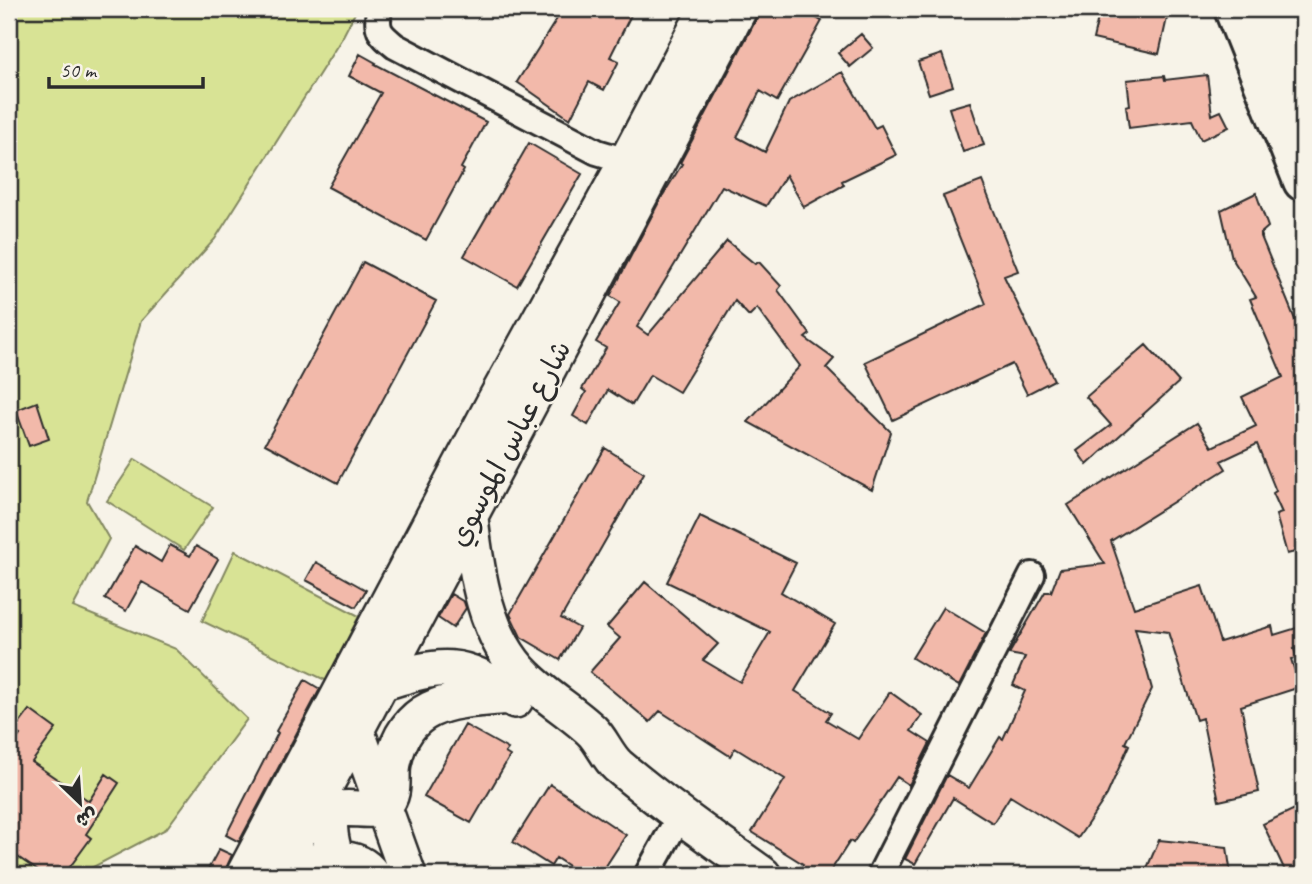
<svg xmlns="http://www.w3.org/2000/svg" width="1312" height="884" font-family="Caveat,'Playpen Sans Arabic',sans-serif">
	<rect width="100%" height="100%" fill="#f7f3e8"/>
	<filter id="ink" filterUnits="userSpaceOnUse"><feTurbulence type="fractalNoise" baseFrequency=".0143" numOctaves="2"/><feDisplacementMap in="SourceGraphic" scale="14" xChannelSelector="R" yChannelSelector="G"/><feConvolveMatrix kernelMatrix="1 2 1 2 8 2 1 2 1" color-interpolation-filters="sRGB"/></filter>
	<g filter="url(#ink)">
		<!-- green -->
		<path fill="#d8e395" stroke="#828760" stroke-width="2" d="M 9,9 L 357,9 L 342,38 L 215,239 L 141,321 L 87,501 L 109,539 L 73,607 L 176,649 L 247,719 L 166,829 L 78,875 L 9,875 Z
			M 135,459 L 213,507 L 184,550 L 107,501 Z
			M 235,551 L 359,616 L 327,681 L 202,621 Z"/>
		<!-- building -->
		<path fill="#f2b9aa" stroke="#2b2b2b" stroke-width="2" d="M 563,9 L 634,9 L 610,57 L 619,61 L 604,90 L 589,82 L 570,119 L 517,82 Z
			M 759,9 L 799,9 L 822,21 L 777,101 L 760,91 L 737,137 L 765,152 L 789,102 L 842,72 L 875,128 L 881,125 L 896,155 L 842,181 L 844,185 L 804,207 L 786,175 L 766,206 L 722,186 L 637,327 L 648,335 L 727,241 L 755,264 L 759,262 L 781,286 L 778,290 L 810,334 L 805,338 L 834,359 L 826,368 L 891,432 L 872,490 L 748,422 L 800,366 L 757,308 L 749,316 L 735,301 L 679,392 L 650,375 L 632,405 L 608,390 L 588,425 L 573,416 L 586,392 L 582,389 L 606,348 L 596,342 L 620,302 L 610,296 L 660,200 L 682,164 L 680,163 L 757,18 Z
			M 1100,9 L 1169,9 L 1159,54 L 1093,39 Z
			M 861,34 L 873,48 L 850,67 L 838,53 Z
			M 360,54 L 376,63 L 375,64 L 486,122 L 461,168 L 464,170 L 426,240 L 328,187 L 381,93 L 349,76 Z
			M 942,54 L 953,86 L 929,94 L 918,62 Z
			M 1207,75 L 1212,115 L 1221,111 L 1229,127 L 1201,140 L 1192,120 L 1129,128 L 1126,106 L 1130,105 L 1127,80 L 1164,76 L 1165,80 Z
			M 970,102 L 984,145 L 963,152 L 949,108 Z
			M 529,143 L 582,174 L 517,286 L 464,256 Z
			M 982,181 L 1018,271 L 1004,276 L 1054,380 L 1027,394 L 1012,364 L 893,420 L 865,362 L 986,304 L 943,196 Z
			M 1256,193 L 1268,227 L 1260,234 L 1303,339 L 1303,357 L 1297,359 L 1303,371 L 1303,550 L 1287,554 L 1276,515 L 1282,513 L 1273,493 L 1276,491 L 1257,444 L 1221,461 L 1226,469 L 1111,541 L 1134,608 L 1202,586 L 1220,642 L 1272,626 L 1274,635 L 1303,626 L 1303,648 L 1294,649 L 1297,658 L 1291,659 L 1300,687 L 1241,706 L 1259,792 L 1219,801 L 1202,718 L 1196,720 L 1168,632 L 1135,628 L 1152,689 L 1125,743 L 1129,745 L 1107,795 L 1078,838 L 1010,796 L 993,823 L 953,798 L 915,864 L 905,859 L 947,775 L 969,788 L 1000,737 L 1003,739 L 1025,691 L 1013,685 L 1025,657 L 1009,654 L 1045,592 L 1051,592 L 1060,569 L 1105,564 L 1068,505 L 1197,423 L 1212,447 L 1256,426 L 1242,397 L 1283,377 L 1250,299 L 1256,297 L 1232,258 L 1221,210 Z
			M 363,262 L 436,301 L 338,483 L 265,444 Z
			M 1146,345 L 1179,382 L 1087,465 L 1077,451 L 1111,425 L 1086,397 Z
			M 37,402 L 49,439 L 29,446 L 16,410 Z
			M 605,448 L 644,473 L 561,618 L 579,628 L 560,660 L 521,637 L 510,614 Z
			M 700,516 L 796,563 L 781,592 L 835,624 L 795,691 L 831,713 L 826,720 L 858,739 L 890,692 L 922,715 L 911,731 L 930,743 L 909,785 L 897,777 L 853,843 L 850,841 L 828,875 L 813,875 L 801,867 L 803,864 L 752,832 L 785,779 L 735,748 L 730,756 L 660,711 L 650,722 L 590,672 L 620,638 L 607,627 L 645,582 L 718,644 L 703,660 L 740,682 L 770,632 L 667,582 Z
			M 170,545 L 190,556 L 196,546 L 218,559 L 190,609 L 142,582 L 126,611 L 105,599 L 135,546 L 161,562 Z
			M 316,562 L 366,590 L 356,607 L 306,580 Z
			M 451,594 L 464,602 L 466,608 L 453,628 L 438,618 Z
			M 943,607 L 986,633 L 959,686 L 912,658 Z
			M 305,680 L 320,689 L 239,842 L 226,835 L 278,733 L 276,731 Z
			M 30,710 L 56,729 L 32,762 L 89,801 L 106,774 L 119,783 L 86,834 L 91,838 L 64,875 L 44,875 L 12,853 L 17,846 L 9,841 L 9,751 L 20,735 L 14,731 Z
			M 465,725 L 508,749 L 505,753 L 510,756 L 471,823 L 424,797 Z
			M 550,784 L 626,835 L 600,875 L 582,875 L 556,858 L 551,866 L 513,842 Z
			M 1299,807 L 1303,816 L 1303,875 L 1287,875 L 1263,824 Z
			M 1159,840 L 1227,847 L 1231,875 L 1144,875 Z
			M 219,849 L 232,855 L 224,873 L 223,875 L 205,875 Z"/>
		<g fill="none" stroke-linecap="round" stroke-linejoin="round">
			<!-- street casing -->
			<g stroke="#2b2b2b" stroke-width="30">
				<path id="street" d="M 379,9 C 376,30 379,33 395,46 L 597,152 L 627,161 L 642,163
					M 647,875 L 680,815
					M 880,875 L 1032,575"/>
			</g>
			<!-- secondary casing -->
			<g stroke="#2b2b2b" stroke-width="40">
				<path id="secondary" d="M 470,518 C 476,571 485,638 526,677 C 546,697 572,712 592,731 C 602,741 607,756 618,766 C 664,805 714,840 763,875
					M 380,683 C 442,664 461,658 515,700
					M 356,730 L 408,875
					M 336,859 C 311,779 366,823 385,804 C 396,793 390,777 393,763 C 407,698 455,701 510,696
					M 277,871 C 304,865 352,846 372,875
					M 244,875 L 495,401 L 627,161 L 707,9
					M 275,875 L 356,730 L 739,9"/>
			</g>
			<!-- highway casing -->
			<g stroke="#2b2b2b" stroke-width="44">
				<path id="highway" d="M 1234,9 L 1303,181
					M 1267,9 L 1303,99"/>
			</g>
			<!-- street -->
			<use href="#street" stroke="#f7f3e8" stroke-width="24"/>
			<!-- secondary -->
			<use href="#secondary" stroke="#f7f3e8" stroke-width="35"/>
			<!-- highway -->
			<use href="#highway" stroke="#f7f3e8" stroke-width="38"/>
		</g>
	</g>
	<g text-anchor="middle" stroke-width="5" stroke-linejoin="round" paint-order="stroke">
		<!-- street labels -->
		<g font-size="28" fill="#2b2b2b" stroke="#f7f3e8">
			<text transform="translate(509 443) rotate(-62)" y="10">شارع عباس الموسوي</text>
		</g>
	</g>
	<!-- margin -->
	<rect width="1312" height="884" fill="none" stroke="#f7f3e8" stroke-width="35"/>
	<rect x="18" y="18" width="1277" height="849" fill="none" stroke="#2b2b2b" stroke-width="2.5" filter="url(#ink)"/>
	<!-- north arrow -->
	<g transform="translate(80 803) rotate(155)" stroke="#f7f3e8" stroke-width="5" paint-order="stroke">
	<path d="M0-5L12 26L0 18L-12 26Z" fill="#2b2b2b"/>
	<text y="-10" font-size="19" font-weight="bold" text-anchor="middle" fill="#2b2b2b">ش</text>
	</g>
	<!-- scale -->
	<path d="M49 77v10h154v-10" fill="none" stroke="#2b2b2b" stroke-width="3.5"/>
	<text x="60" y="77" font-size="21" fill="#2b2b2b" stroke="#f7f3e8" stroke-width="5" paint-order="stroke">50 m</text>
</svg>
